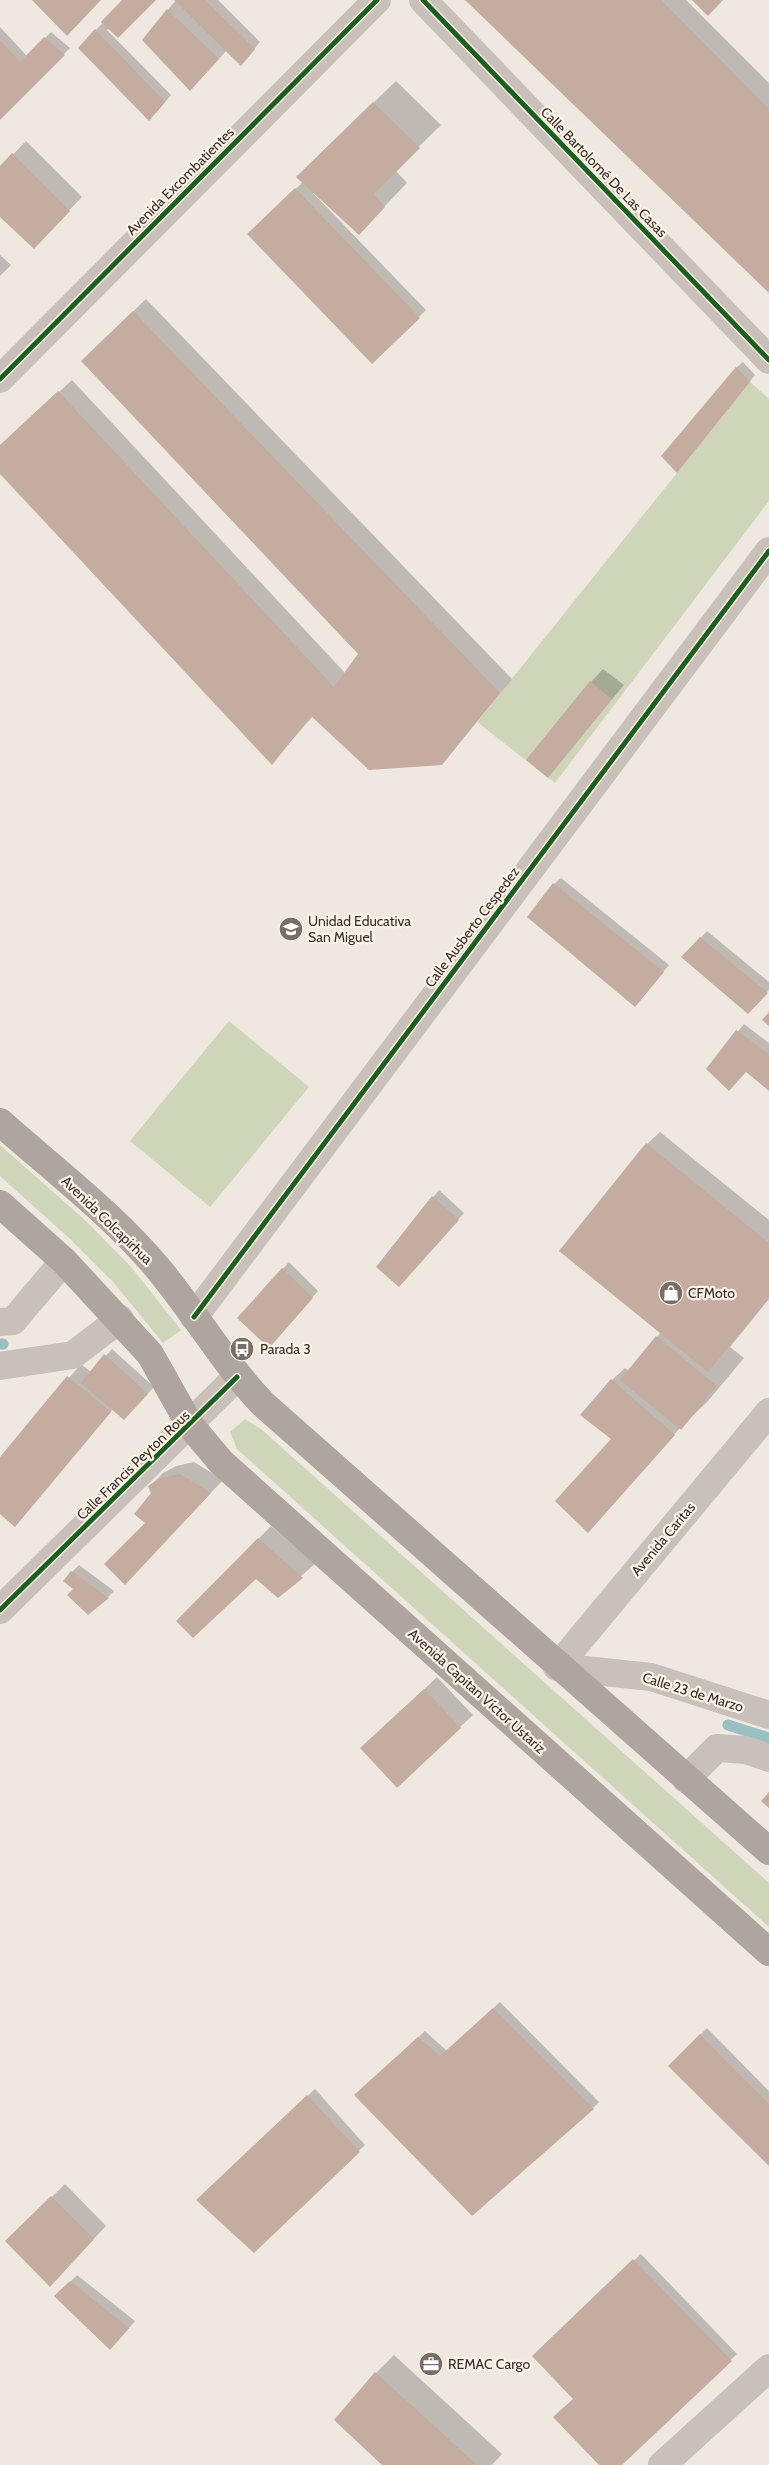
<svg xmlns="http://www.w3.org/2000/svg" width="769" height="2465" font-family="Cabin,sans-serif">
	<rect width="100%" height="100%" fill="#eee8e0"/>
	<!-- green -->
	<path fill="#cfd5b9" d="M 750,382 L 769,399 L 769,501 L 555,783 L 477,722 Z
		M 229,1021 L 309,1087 L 210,1207 L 130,1141 Z
		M 0,1145 L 86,1221 L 132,1268 L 181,1330 L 163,1343 L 114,1283 L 68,1237 L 0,1176 Z
		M 245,1419 L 261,1429 L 769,1883 L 769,1927 L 237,1449 L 230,1432 Z"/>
	<!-- shadow -->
	<path fill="#0003" d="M 124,0 L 154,0 L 107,30 L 171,95 L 156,113 L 96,30 Z
		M 176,0 L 218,0 L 260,42 L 247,58 L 227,50 L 203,76 L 143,40 Z
		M 467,0 L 686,0 L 769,83 L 769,291 Z
		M 0,27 L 27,56 L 51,32 L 70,48 L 0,118 Z
		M 396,81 L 441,125 L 395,170 L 407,183 L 359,233 L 314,191 L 313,193 L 426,310 L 372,363 L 249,234 L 303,182 L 320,154 Z
		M 26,141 L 82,197 L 34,247 L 0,216 L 0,168 Z
		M 0,255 L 11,265 L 0,276 Z
		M 146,299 L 512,679 L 441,764 L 313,716 L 272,763 L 0,472 L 0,446 L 72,380 L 345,673 L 360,654 L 95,348 Z
		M 743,362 L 755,375 L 683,465 L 736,368 Z
		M 603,669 L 624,685 L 548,776 L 591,682 Z
		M 561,878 L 669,965 L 641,999 L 554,884 Z
		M 707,931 L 769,982 L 769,990 L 748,1012 L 683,957 Z
		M 744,1024 L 769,1043 L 769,1090 L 746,1070 L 707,1069 Z
		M 660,1132 L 769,1220 L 769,1299 L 730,1347 L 744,1358 L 708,1401 L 680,1428 L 600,1519 L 612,1439 L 612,1380 L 625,1368 L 629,1371 L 661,1332 L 647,1144 Z
		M 439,1190 L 464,1213 L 405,1279 L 377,1266 Z
		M 289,1262 L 318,1291 L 276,1340 L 238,1318 Z
		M 112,1349 L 154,1387 L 130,1412 L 113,1409 L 15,1525 L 0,1512 L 0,1459 L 81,1364 L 91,1372 Z
		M 194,1462 L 223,1480 L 138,1570 L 152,1494 L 150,1486 L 163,1473 L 176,1466 Z
		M 271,1526 L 315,1564 L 278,1596 L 256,1577 L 177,1621 Z
		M 79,1565 L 114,1591 L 108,1597 L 74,1589 L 64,1580 Z
		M 437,1677 L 473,1715 L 460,1727 L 375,1736 Z
		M 500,2002 L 599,2102 L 593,2108 L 362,2089 L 425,2031 L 447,2051 Z
		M 707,2028 L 769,2091 L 769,2164 L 670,2066 Z
		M 315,2089 L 365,2145 L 254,2251 L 198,2200 Z
		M 65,2184 L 106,2226 L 50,2285 L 7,2241 Z
		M 641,2254 L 737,2354 L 620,2465 L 601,2465 L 574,2399 L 534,2356 Z
		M 77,2275 L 135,2321 L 117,2342 L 56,2296 Z
		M 394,2355 L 502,2454 L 492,2465 L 383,2465 L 376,2373 Z"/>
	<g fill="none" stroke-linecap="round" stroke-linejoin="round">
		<!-- stream -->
		<path stroke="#9ac1c2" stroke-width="11" d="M 0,1344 L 3,1344
			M 728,1725 L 769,1738"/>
	</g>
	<!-- building -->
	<path fill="#c4aca0" d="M 32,0 L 101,0 L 67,36 Z
		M 122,0 L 156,0 L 118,38 L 101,22 Z
		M 174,0 L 205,0 L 255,49 L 241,66 Z
		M 465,0 L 661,0 L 769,109 L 769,293 Z
		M 692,0 L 723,0 L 708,16 Z
		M 167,9 L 219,59 L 190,91 L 142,40 Z
		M 95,29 L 165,102 L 149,121 L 78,48 Z
		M 44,37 L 65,55 L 0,120 L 0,40 L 20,62 Z
		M 373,102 L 420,148 L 374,194 L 385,207 L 359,235 L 296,177 Z
		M 12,153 L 70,211 L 34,249 L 0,217 L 0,166 Z
		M 295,188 L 420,318 L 372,364 L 247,234 Z
		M 133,311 L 500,693 L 442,765 L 369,770 L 311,716 L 272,765 L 0,474 L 0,445 L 58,391 L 334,687 L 358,654 L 81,361 Z
		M 736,367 L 750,382 L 677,473 L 661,456 Z
		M 590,681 L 612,699 L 548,778 L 526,760 Z
		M 553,883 L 664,972 L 635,1007 L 527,917 Z
		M 700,937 L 768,993 L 748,1014 L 681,957 Z
		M 769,1012 L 769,1026 L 762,1020 Z
		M 736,1030 L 769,1054 L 769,1091 L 746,1072 L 729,1091 L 706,1069 Z
		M 646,1143 L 769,1243 L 769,1298 L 708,1372 L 559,1251 Z
		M 432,1196 L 459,1220 L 399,1287 L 376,1267 Z
		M 282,1268 L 313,1298 L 269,1348 L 237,1318 Z
		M 656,1336 L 717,1386 L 681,1430 L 620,1380 Z
		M 104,1354 L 148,1394 L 124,1420 L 81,1383 Z
		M 67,1376 L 111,1412 L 15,1527 L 0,1514 L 0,1457 Z
		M 611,1379 L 675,1435 L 588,1533 L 555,1501 L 611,1439 L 580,1415 Z
		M 180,1474 L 211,1493 L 125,1585 L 104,1564 L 145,1523 L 134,1514 L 151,1493 L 148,1486 L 161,1478 Z
		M 258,1538 L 303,1578 L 278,1598 L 256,1579 L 193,1638 L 176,1621 Z
		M 71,1571 L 109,1598 L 88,1615 L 67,1595 L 73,1589 L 63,1581 Z
		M 424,1689 L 461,1728 L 397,1788 L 360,1748 Z
		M 769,1792 L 769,1808 L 761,1801 Z
		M 493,2008 L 594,2109 L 472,2216 L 354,2095 L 418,2037 L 440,2056 Z
		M 700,2034 L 769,2104 L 769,2166 L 668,2066 Z
		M 307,2095 L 360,2152 L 254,2253 L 196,2200 Z
		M 51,2196 L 94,2239 L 50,2287 L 5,2241 Z
		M 633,2259 L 732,2361 L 622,2465 L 599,2465 L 553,2417 L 573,2399 L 532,2356 Z
		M 70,2281 L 129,2328 L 110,2350 L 54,2296 Z
		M 375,2372 L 477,2465 L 382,2465 L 334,2420 Z"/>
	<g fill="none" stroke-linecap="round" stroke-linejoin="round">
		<!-- minor -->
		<path stroke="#c8c0b9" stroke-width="28" d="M 423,0 L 769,360
			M 0,379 L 377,0
			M 194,1317 L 769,551
			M 0,1322 L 13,1321 L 64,1261
			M 0,1366 L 73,1355 L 120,1319
			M 557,1667 L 769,1412
			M 557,1667 L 651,1677 L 769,1715
			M 686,1779 L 717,1748 L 746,1750 L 769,1758
			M 662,2465 L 769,2368"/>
		<!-- tertiary -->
		<path stroke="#c8c0b9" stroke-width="28" d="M 0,1610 L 237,1377"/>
		<!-- primary -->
		<path stroke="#ada59e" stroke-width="28" d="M 0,1122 C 54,1170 115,1216 161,1272 C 196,1315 224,1363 263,1404 L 769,1851
			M 0,1204 L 64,1261 L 150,1354 L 190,1425 L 221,1462 L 769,1952"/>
		<!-- cycleway casing -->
		<g stroke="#fbf3e7" stroke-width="8">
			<path id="cycleway" d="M 423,0 L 769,360
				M 0,379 L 377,0
				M 194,1317 L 769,551
				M 0,1610 L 237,1377"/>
		</g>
		<!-- cycleway -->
		<use href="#cycleway" stroke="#1b5e20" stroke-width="5"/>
	</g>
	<!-- icons -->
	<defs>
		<g id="school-disc" transform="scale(1.25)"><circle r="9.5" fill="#786e68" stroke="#fbf3e7"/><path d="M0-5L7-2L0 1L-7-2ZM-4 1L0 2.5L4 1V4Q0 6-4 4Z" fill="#fff"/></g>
		<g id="shop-disc" transform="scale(1.25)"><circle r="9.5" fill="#786e68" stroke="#fbf3e7"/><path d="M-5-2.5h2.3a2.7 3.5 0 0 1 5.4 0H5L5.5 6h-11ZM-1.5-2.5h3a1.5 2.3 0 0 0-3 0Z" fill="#fff"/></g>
		<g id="bus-disc" transform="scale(1.25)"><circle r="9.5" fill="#786e68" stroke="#fbf3e7"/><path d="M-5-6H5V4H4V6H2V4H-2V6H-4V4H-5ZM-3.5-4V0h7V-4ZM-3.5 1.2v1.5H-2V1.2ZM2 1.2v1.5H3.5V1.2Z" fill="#fff"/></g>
		<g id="office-disc" transform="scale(1.25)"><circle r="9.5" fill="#786e68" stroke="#fbf3e7"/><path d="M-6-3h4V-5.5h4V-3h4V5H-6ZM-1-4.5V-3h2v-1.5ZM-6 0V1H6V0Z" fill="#fff"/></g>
	</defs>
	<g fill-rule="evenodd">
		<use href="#school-disc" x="291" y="929"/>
		<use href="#shop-disc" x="671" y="1293"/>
		<use href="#bus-disc" x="242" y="1349"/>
		<use href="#office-disc" x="431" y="2364"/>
	</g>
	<g text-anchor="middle" stroke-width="4.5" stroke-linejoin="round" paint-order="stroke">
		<!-- street labels -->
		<g font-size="14" fill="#392d27" stroke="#fbf3e7">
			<text transform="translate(604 172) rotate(46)" y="5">Calle Bartolomé De Las Casas</text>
			<text transform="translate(180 181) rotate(-45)" y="5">Avenida Excombatientes</text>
			<text transform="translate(472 927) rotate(-53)" y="5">Calle Ausberto Cespedez</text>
			<text transform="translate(107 1220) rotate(44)" y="5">Avenida Colcapirhua</text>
			<text transform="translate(133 1465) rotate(-44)" y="5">Calle Francis Peyton Rous</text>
			<text transform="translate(663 1539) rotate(-50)" y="5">Avenida Caritas</text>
			<text transform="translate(477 1691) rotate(42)" y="5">Avenida Capitan Víctor Ustariz</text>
			<text transform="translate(693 1692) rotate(17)" y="5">Calle 23 de Marzo</text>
		</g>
		<!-- poi labels -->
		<g font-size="14" fill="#392d27" stroke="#fbf3e7" text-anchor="start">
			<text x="308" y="926">Unidad Educativa<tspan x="308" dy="16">San Miguel</tspan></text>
			<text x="688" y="1298">CFMoto</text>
			<text x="260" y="1354">Parada 3</text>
			<text x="448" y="2369">REMAC Cargo</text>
		</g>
	</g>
</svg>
